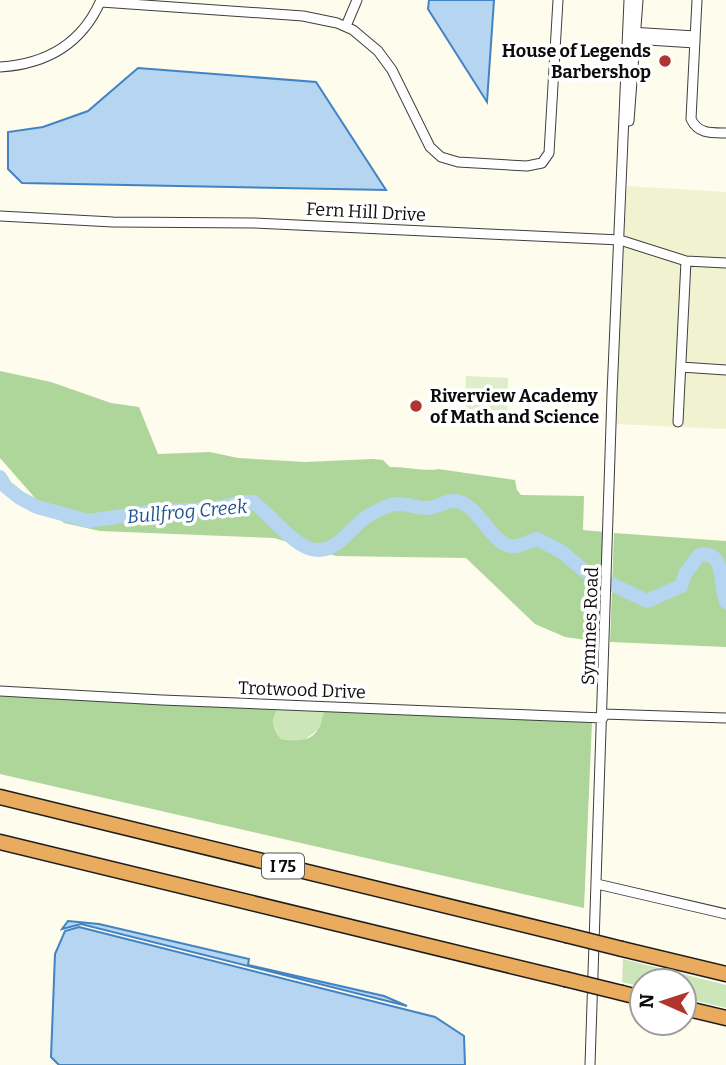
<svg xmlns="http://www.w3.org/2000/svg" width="726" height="1065" font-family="Bitter,serif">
	<rect width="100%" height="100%" fill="#fefced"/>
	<!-- farmland -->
	<path fill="#f1f2cf" d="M 627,186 L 726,192 L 726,259 L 687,257 L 624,237 Z
		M 624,245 L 682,264 L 674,413 L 683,414 L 685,371 L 726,374 L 726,429 L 616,424 Z
		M 691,265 L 726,267 L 726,366 L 686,363 Z"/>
	<!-- green -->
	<path fill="#cce5b9" d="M 278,709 L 325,711 L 319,729 L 303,741 L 281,739 C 274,729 270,720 278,709 Z
		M 623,959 L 726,985 L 726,1008 L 684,998 L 684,981 L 642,981 L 642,987 L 622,982 Z"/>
	<!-- forest -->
	<path fill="#aed59a" d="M 0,371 L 51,382 L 111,403 L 139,407 L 158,454 L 210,452 L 238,458 L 305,462 L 373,459 L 383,460 L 390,467 C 404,466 426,472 438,469 L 515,480 L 517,490 L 521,495 L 584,496 L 583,530 L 605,532 L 601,642 L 565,637 L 535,624 L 466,558 L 336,556 L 274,538 L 100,531 L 64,523 L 35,498 L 0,458 Z
		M 614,533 L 726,541 L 726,647 L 610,642 Z
		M 0,695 L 278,709 C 270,720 273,729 281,739 C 295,741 311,743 319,728 C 322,723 322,716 325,711 L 592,722 L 584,908 L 0,774 Z"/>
	<!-- pitch -->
	<path fill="#deedca" d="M 466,376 L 508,378 L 507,411 L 465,409 Z"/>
	<!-- water -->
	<path fill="#b5d5f1" stroke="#4283c3" stroke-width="2" d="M 429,0 L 494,0 L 487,102 L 428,9 Z
		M 138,68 L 316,82 L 386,190 L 22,183 L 8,169 L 8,132 L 43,127 L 88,111 Z
		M 68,921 L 99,924 L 249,959 L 248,965 L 384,996 L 407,1006 L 81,924 L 62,929 Z
		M 79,927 L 435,1017 L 464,1036 L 465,1065 L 59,1065 L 51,1057 L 55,954 L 65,931 Z"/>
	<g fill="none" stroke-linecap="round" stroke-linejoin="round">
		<!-- river -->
		<path stroke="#b5d5f1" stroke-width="14" d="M 0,477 L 6,487 L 20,498 L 37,507 L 88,521 L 150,512 L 210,509 L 245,502 L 253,502 C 270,515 284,534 302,545 C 328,560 343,538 360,522 C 367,515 379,510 388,506 C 401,500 415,509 429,508 C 438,507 446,500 455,501 C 479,502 493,551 517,546 C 523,545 530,541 537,539 L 562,552 L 586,572 L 647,601 L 681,586 L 685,574 L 699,555 C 726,549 719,584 726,602"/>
		<!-- minor casing -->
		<g stroke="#3f3f3f" stroke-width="11">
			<path id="minor" d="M 697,0 L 691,119 C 698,134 711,133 726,133
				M 101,2 L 303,16 L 337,23 L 353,30 L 378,51 L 392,70 L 430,147 L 441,157 L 458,162 L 527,166 L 542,163 L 549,153 L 558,0
				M 346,26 L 357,0
				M 630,32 L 695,36
				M 632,39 L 695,43
				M 0,67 C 47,64 82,44 101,0
				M 629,121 L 638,0
				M 0,216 L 113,222 L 254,223 L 620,240 L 686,261 L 726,263
				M 681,367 L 726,370
				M 678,422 L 686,261
				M 0,691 L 162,700 L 603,718
				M 603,714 L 726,718
				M 597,884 L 726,914
				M 590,1065 L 612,394 L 629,0"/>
		</g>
		<!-- highway casing -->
		<g stroke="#1d1d1d" stroke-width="17">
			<path id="highway" d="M 0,797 L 566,935
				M 0,842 L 565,979
				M 622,949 L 726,974
				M 622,993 L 642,998
				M 684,1008 L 726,1018"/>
		</g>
		<!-- minor -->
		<use href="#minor" stroke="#fff" stroke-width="9"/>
		<!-- highway -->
		<use href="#highway" stroke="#e9ac5f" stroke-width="14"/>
		<!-- highway-bridge casing -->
		<g stroke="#1d1d1d" stroke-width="17" stroke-linecap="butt">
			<path id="highway-bridge" d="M 566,935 L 622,949
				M 565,979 L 622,993"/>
		</g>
		<!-- highway-bridge -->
		<use href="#highway-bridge" stroke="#e9ac5f" stroke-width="14"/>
	</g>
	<!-- markers -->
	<g fill="#b1352f" stroke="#fff" stroke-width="2.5">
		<circle cx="665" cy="61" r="7"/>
		<circle cx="416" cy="406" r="7"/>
	</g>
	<g text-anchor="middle" stroke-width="7" stroke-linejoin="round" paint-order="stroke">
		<!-- shield labels -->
		<rect fill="#fff" stroke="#555" stroke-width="2" x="262" y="853.5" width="42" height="25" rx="5"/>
		<g font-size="16" font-weight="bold" fill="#0c0c0c">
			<text x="283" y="872">I 75</text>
		</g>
		<!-- poi labels -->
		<g font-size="18" font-weight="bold" fill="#0c0c0c" stroke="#fff" text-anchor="end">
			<text x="651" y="57">House of Legends<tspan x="651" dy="21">Barbershop</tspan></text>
			<text x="430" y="402" text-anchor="start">Riverview Academy<tspan x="430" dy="21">of Math and Science</tspan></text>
		</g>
		<!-- street labels -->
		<g font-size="18" fill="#0c0c0c" stroke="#fff">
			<text transform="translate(366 212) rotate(3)" y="6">Fern Hill Drive</text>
			<text transform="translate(590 626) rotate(-88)" y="6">Symmes Road</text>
			<text transform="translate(302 690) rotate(2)" y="6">Trotwood Drive</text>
		</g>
		<!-- water labels -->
		<g font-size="19" font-style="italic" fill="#1f5694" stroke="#fff">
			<text transform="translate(187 511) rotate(-5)" y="7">Bullfrog Creek</text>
		</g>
	</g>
	<!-- north arrow -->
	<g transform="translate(663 1002) rotate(273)"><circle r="33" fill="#ffffff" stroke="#9e9e9e" stroke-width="2"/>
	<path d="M0-5L12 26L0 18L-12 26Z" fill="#b1352f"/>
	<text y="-10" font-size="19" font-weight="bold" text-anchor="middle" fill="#0c0c0c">N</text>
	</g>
</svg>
